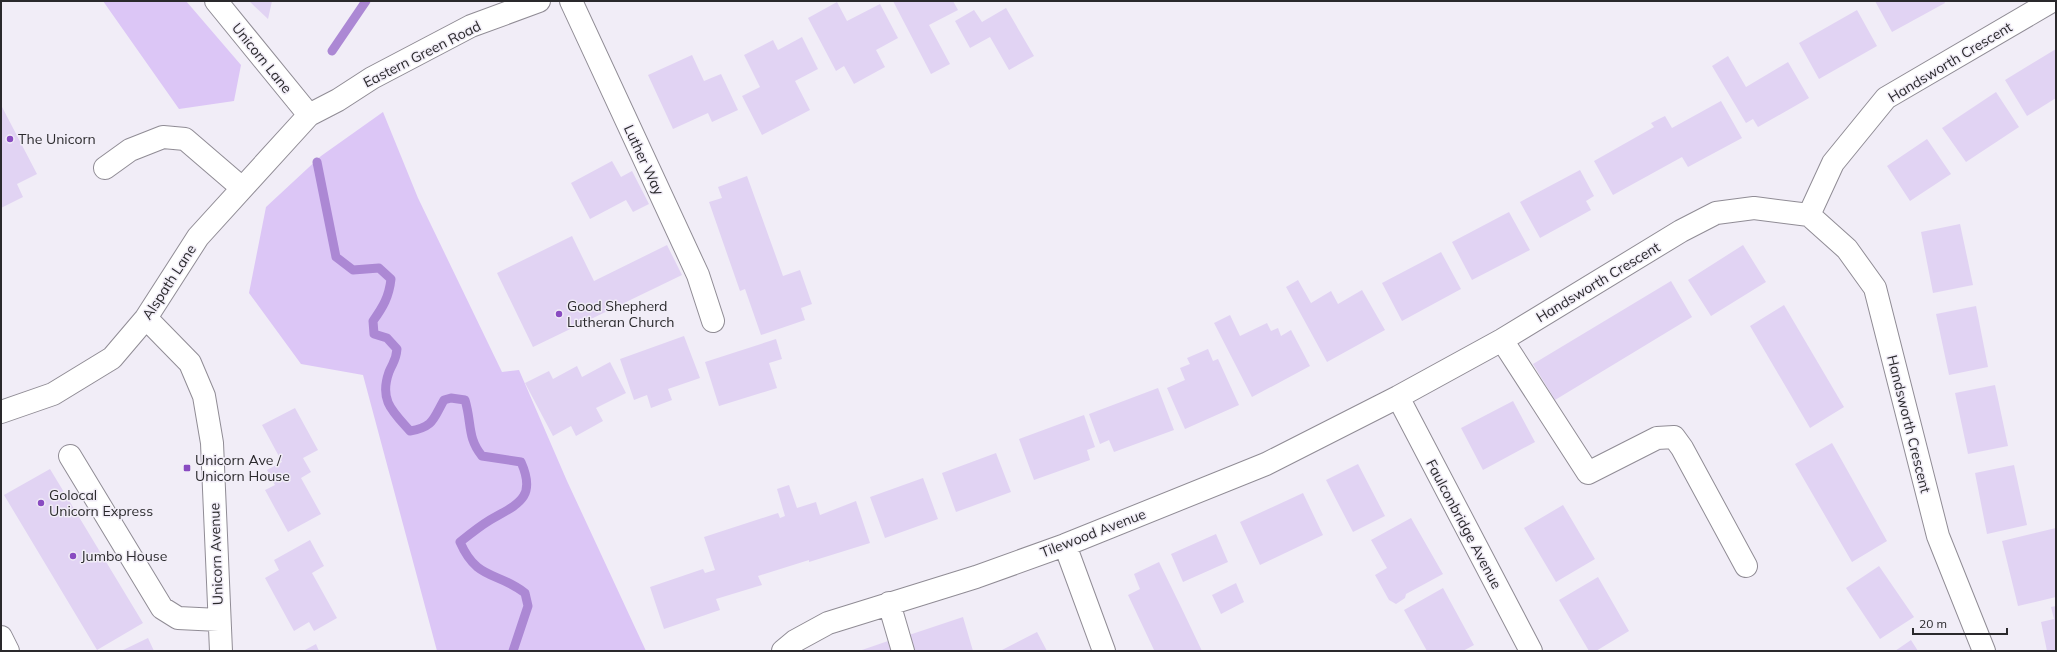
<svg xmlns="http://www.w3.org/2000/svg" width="2057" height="652" font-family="Mulish,sans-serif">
	<rect width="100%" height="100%" fill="#f1edf7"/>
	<!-- green -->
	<path fill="#dcc6f6" d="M 103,1 L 186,1 L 241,65 L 234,101 L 179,109 Z
		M 383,112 L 418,198 L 502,372 L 519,370 L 567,481 L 646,651 L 437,651 L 363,375 L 301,364 L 249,293 L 266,207 L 321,156 Z"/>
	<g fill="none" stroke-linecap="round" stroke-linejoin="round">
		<!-- stream -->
		<path stroke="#ac88d4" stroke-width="9" d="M 332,51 L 366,1
			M 317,162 L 336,257 L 353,270 L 379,268 L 391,279 C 389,297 383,307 373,321 L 374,334 L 387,338 L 397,349 C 396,361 393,362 389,372 C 379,400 392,411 410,431 C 434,427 433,419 444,400 L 451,398 L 465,400 C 472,423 467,438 482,456 L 521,462 C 537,498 518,504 490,520 C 480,526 470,534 460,542 C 477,581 497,571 525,593 L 528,606 L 513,651"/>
	</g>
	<!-- building -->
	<path fill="#e1d3f3" d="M 249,1 L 272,1 L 268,19 Z
		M 893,1 L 953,1 L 958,10 L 929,25 L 950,64 L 931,74 Z
		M 1875,1 L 1944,1 L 1945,3 L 1892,32 Z
		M 837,2 L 847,21 L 880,4 L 898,38 L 876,50 L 885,67 L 854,84 L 844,66 L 836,71 L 808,18 Z
		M 1006,8 L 1034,56 L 1009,70 L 990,37 L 970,48 L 955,21 L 974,10 L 982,22 Z
		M 1857,10 L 1877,46 L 1819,79 L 1799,43 Z
		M 802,37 L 818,69 L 795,81 L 810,110 L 762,135 L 742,96 L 760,87 L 744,55 L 773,40 L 778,50 Z
		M 2056,49 L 2056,98 L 2027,116 L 2005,80 Z
		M 692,55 L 704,81 L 721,74 L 738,110 L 712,122 L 708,113 L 673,129 L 648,75 Z
		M 1728,56 L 1746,87 L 1788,62 L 1809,98 L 1758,127 L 1753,119 L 1746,123 L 1712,66 Z
		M 1996,92 L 2019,127 L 1966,162 L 1942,128 Z
		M 1721,101 L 1742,138 L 1688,167 L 1682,157 L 1613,195 L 1594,161 L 1654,127 L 1651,123 L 1665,116 L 1672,128 Z
		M 1,105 L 37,174 L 17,184 L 23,197 L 1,208 Z
		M 1927,139 L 1951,174 L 1910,201 L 1887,166 Z
		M 612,161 L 621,177 L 632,171 L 649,204 L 633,212 L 626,200 L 590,219 L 571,183 Z
		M 1580,170 L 1594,196 L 1586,201 L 1591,210 L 1540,238 L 1520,202 Z
		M 747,176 L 783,276 L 800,270 L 812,304 L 801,308 L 805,320 L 761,335 L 745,289 L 740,291 L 709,202 L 722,198 L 718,187 Z
		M 1509,212 L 1530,250 L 1472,280 L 1452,242 Z
		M 1960,224 L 1973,285 L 1933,293 L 1921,232 Z
		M 572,236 L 594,281 L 667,245 L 682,275 L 533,347 L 497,273 Z
		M 1743,245 L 1766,282 L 1711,316 L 1688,280 Z
		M 1441,252 L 1461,289 L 1402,321 L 1382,283 Z
		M 1298,280 L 1311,303 L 1331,291 L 1338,304 L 1362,290 L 1385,330 L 1327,362 L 1286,287 Z
		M 1671,281 L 1692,317 L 1555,400 L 1533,364 Z
		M 1784,305 L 1844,407 L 1810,428 L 1750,326 Z
		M 1976,306 L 1988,367 L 1949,375 L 1936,314 Z
		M 1230,315 L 1240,336 L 1267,323 L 1271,331 L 1278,328 L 1281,336 L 1291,330 L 1310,366 L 1252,397 L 1214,323 Z
		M 684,336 L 700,378 L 668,389 L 672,400 L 651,408 L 647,395 L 634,400 L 620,359 Z
		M 776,339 L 782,359 L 769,363 L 777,388 L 719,406 L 705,362 Z
		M 1208,349 L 1213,361 L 1218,359 L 1239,405 L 1185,429 L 1167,388 L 1185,380 L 1180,368 L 1190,364 L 1187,358 Z
		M 610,362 L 626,393 L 596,408 L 603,421 L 576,436 L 571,426 L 553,436 L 525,383 L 549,371 L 553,379 L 577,366 L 582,377 Z
		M 1995,385 L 2008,446 L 1968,454 L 1955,393 Z
		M 1158,388 L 1174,430 L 1114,452 L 1109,440 L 1100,444 L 1089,414 Z
		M 1513,401 L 1535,442 L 1483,470 L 1461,428 Z
		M 295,408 L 318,450 L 303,458 L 311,472 L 301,478 L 321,514 L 288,532 L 265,490 L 275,485 L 267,470 L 282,462 L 262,425 Z
		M 1084,415 L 1095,447 L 1087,450 L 1090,460 L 1034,480 L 1019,439 Z
		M 1832,443 L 1887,541 L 1852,562 L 1795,464 Z
		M 996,453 L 1011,492 L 956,512 L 942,473 Z
		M 1358,464 L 1385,516 L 1353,532 L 1326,480 Z
		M 2014,465 L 2027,525 L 1987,534 L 1975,473 Z
		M 50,469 L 143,623 L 97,650 L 4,495 Z
		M 923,478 L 938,519 L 885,538 L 870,497 Z
		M 789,485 L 797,508 L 816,502 L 820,515 L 856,501 L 870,543 L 809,562 L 809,560 L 758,576 L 762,585 L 716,599 L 720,610 L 664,629 L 650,587 L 703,569 L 705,573 L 715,570 L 704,537 L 778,513 L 780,518 L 785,516 L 777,489 Z
		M 1303,493 L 1323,535 L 1260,565 L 1240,522 Z
		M 1563,505 L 1595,559 L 1556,582 L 1524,528 Z
		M 1411,518 L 1443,574 L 1406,594 L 1405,598 L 1396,604 L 1389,600 L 1375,575 L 1387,568 L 1371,540 Z
		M 2056,528 L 2056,597 L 2018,606 L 2002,541 Z
		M 1216,534 L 1228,562 L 1183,582 L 1171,554 Z
		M 310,540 L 324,566 L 312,573 L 337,618 L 314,631 L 309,622 L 294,631 L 265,578 L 279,570 L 274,560 Z
		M 1159,562 L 1181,607 L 1202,651 L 1154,650 L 1128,595 L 1140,589 L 1134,574 Z
		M 1879,566 L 1914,617 L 1880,639 L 1846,588 Z
		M 1598,577 L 1629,631 L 1596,651 L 1589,651 L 1559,600 Z
		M 1236,583 L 1244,602 L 1221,614 L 1212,595 Z
		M 1443,588 L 1474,645 L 1463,651 L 1427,651 L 1404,610 Z
		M 2056,606 L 2056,651 L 2047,651 L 2041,622 L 2054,619 L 2051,607 Z
		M 963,617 L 973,651 L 911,651 L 906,636 Z
		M 1037,632 L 1047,651 L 1003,651 L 1002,650 Z
		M 148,638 L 154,651 L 121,651 Z
		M 891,640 L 894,651 L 859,651 Z
		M 1911,640 L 1918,651 L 1895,651 Z
		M 316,644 L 319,651 L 303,651 Z"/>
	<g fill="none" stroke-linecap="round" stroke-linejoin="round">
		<!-- minor casing -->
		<g stroke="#908c95" stroke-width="24">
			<path id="minor" d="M 216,1 L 309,115
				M 571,1 L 698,275 L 713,321
				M 105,168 L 130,150 L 163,137 L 185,139 L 242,188
				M 1809,215 L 1833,163 L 1886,98 L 2052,1
				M 146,318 L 190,363 L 204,396 L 212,443 L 221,651
				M 1502,340 L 1588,473 L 1657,438 L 1674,437 L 1682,448 L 1746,566
				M 1398,397 L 1531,651
				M 1,412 L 53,394 L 112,358 L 146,318 L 198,237 L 309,115 L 338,100 L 372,78 L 471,26 L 539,1
				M 70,456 L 162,608 L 178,618 L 219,620
				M 1065,545 L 1104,651
				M 889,603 L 903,651
				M 1,637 L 8,651
				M 783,651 L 795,641 L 828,623 L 976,577 L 1065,545 L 1266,464 L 1398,397 L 1502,340 L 1681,231 L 1716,213 L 1754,208 L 1809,215 L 1847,249 L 1875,288 L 1938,536 L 1984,651"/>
		</g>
		<!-- minor -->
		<use href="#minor" stroke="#fff" stroke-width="22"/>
	</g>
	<!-- markers -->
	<g fill="#894bc1" stroke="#f1edf7" stroke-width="1.5">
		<circle cx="10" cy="139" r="4"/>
		<circle cx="559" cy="314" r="4"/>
		<rect x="183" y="464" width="8" height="8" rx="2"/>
		<circle cx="41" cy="503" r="4"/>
		<circle cx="73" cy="556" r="4"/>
	</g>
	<g text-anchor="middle" stroke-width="3" stroke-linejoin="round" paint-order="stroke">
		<!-- street labels -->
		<g font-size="14" fill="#2a292c" stroke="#f1edf7">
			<text transform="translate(422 54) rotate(-27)" y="5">Eastern Green Road</text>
			<text transform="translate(262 58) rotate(51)" y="5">Unicorn Lane</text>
			<text transform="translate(1950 62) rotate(-31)" y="5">Handsworth Crescent</text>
			<text transform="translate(644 160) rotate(65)" y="5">Luther Way</text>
			<text transform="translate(169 282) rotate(-57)" y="5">Alspath Lane</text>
			<text transform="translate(1598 282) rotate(-31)" y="5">Handsworth Crescent</text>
			<text transform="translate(1909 424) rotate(76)" y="5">Handsworth Crescent</text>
			<text transform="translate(1464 524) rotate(62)" y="5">Faulconbridge Avenue</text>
			<text transform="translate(1093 533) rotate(-21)" y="5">Tilewood Avenue</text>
			<text transform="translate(216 554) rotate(-92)" y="5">Unicorn Avenue</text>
		</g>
		<!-- poi labels -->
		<g font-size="14" fill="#2a292c" stroke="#f1edf7" text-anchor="start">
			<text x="18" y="144">The Unicorn</text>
			<text x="567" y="311">Good Shepherd<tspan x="567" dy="16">Lutheran Church</tspan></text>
			<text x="195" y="465">Unicorn Ave /<tspan x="195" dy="16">Unicorn House</tspan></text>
			<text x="49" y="500">Golocal<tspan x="49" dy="16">Unicorn Express</tspan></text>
			<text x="81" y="561">Jumbo House</text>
		</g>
	</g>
	<!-- border -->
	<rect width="2057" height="652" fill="none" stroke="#2a292c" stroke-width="4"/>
	<!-- scale -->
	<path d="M1913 628v6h94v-6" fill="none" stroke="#2a292c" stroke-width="2"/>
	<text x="1919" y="628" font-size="12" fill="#2a292c" stroke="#f1edf7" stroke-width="3" paint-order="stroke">20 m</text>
</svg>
